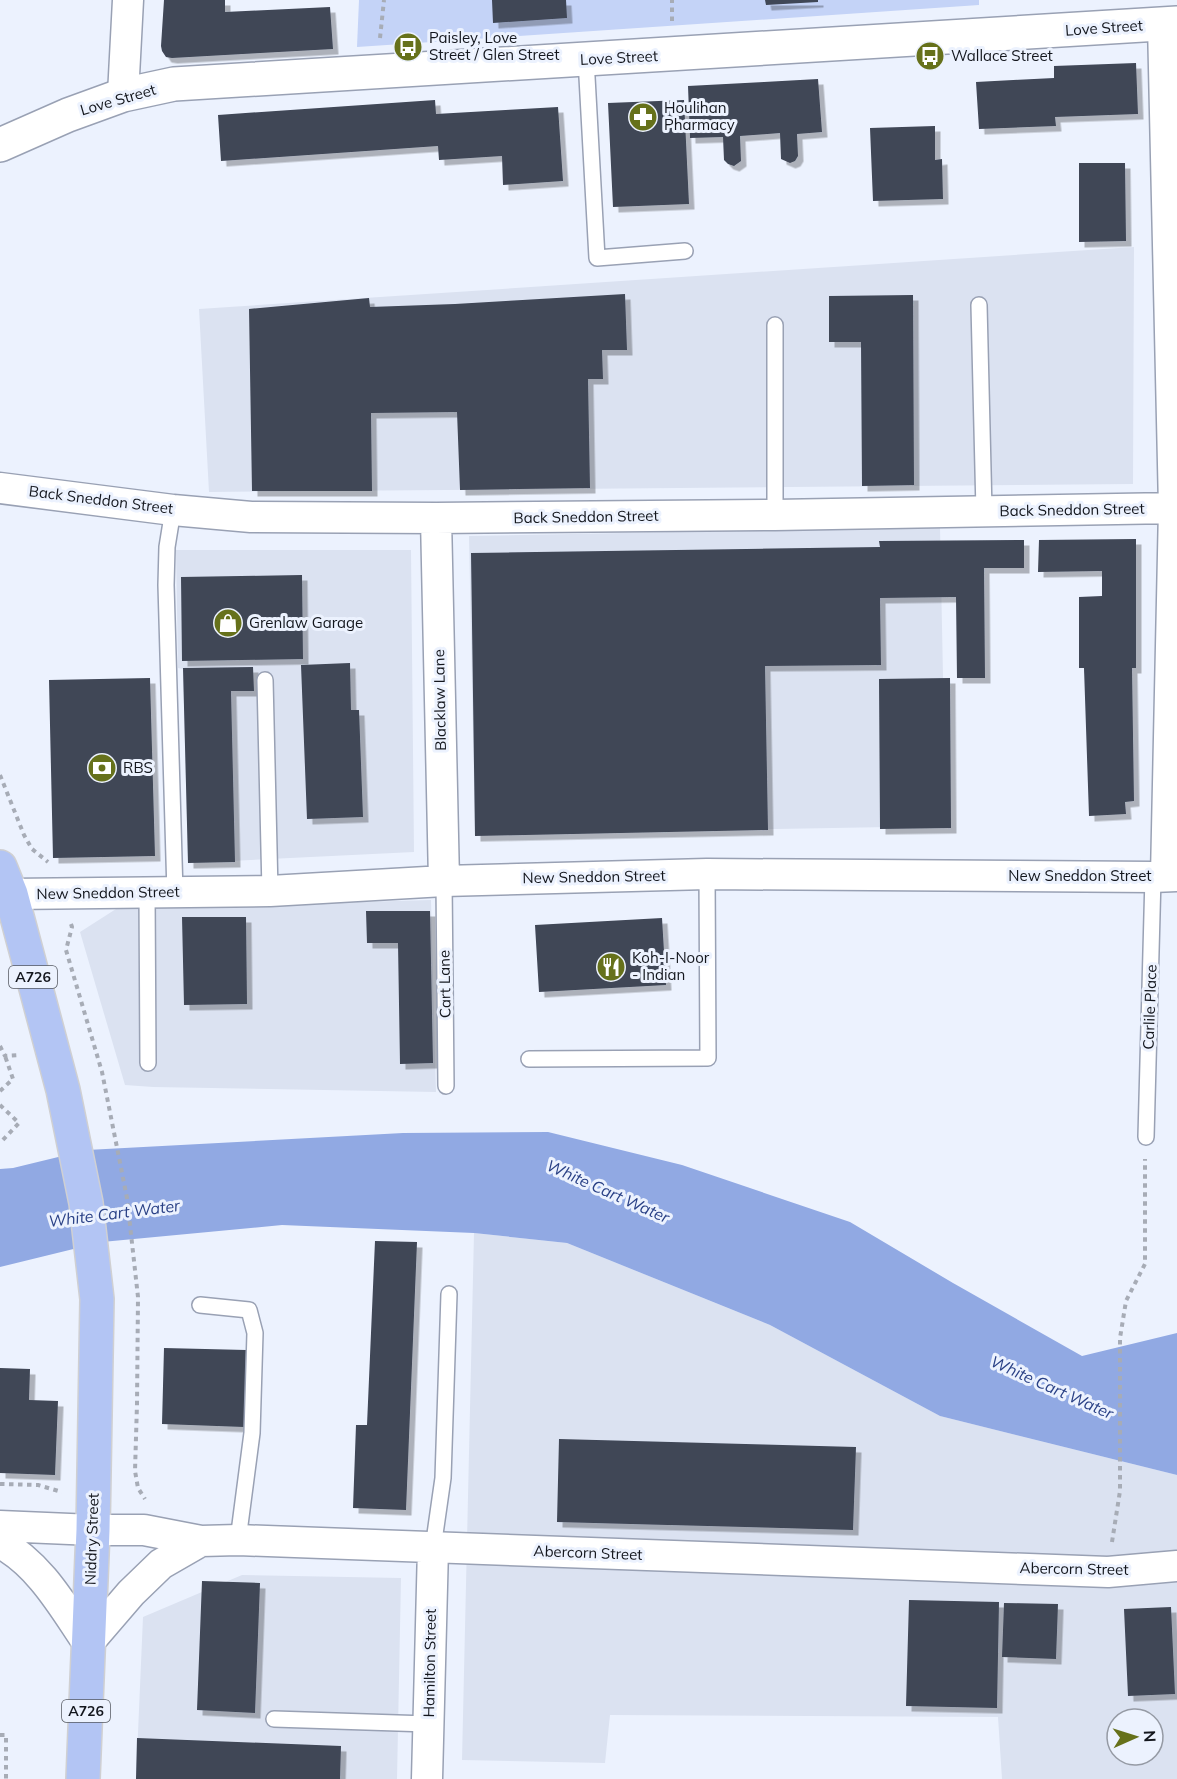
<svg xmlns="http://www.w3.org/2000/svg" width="1177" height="1779" font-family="Mulish,sans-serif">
	<defs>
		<filter id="shadow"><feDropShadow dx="5.5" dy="5.5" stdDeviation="0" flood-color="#0004"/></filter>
	</defs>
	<rect width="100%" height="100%" fill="#ecf2fe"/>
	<!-- built -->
	<path fill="#dbe2f1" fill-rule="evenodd" d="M 1134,247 L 1133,484 L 209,492 L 199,309 Z
		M 940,527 L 946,826 L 475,834 L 469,536 Z
		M 176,550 L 411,550 L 414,852 L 188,863 L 183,669 L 178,668 Z
		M 431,900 L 436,1092 L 153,1087 L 125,1085 L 80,932 L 116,909 Z
		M 474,1233 L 567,1243 L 770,1325 L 940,1416 L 1177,1475 L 1177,1779 L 1002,1779 L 998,1717 L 610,1715 L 605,1763 L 462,1760 ZM 1117,1719 L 1153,1719 L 1153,1755 L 1117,1755 Z
		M 242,1575 L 401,1578 L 397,1779 L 136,1779 L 143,1617 Z"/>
	<!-- green -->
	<path fill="#c4d3f7" d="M 359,0 L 979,0 L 979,5 L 357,47 Z"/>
	<!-- water -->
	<path fill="#91a9e3" d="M 548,1132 L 682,1165 L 850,1222 L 953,1283 L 1082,1356 L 1177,1333 L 1177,1475 L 940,1416 L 770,1325 L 567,1243 L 474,1233 L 282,1225 L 102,1242 L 0,1267 L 0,1169 L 13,1168 L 87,1150 L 403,1133 Z"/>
	<!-- building -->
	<path fill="#3f4656" filter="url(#shadow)" d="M 164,0 L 225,0 L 225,12 L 330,7 L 333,49 L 172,58 L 166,57 L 162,51 L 161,46 Z
		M 492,0 L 566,0 L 567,18 L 493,23 Z
		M 765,0 L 818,0 L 818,2 L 766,5 Z
		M 1136,63 L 1138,114 L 1055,117 L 1056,126 L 979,129 L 976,82 L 1054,78 L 1054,66 Z
		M 818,79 L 822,132 L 797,134 L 798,156 L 795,161 L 790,163 L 781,159 L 780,133 L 740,136 L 741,161 L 734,166 L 728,164 L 724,160 L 723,137 L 690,138 L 688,86 Z
		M 435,100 L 436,114 L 558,107 L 563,181 L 503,185 L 502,156 L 439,160 L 438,146 L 221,161 L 218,115 Z
		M 684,100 L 689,204 L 613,207 L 608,103 Z
		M 935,126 L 935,160 L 942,159 L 943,199 L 873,201 L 870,128 Z
		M 1079,163 L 1125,163 L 1126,241 L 1079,242 Z
		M 625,294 L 627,350 L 602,350 L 603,379 L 588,379 L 590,488 L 460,490 L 457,412 L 371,413 L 372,491 L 252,491 L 249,309 L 369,298 L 370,307 L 455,304 Z
		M 913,295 L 914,485 L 862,486 L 861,342 L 829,342 L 829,296 Z
		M 1136,539 L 1136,668 L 1132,668 L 1134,801 L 1125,802 L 1126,814 L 1089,816 L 1084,668 L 1079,668 L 1079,597 L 1102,596 L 1102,571 L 1038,572 L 1039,540 Z
		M 1024,540 L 1024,568 L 984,568 L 985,678 L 957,678 L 956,597 L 880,598 L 881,665 L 765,666 L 768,830 L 475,836 L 471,553 L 880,547 L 879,541 Z
		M 302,575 L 303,659 L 182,661 L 181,577 Z
		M 350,663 L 351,710 L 359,710 L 363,817 L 307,819 L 301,665 Z
		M 253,667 L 254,691 L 231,691 L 235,862 L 188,863 L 183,668 Z
		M 150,678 L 155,856 L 53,858 L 49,680 Z
		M 950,678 L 951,828 L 880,829 L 879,679 Z
		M 366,911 L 430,911 L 433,1063 L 400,1064 L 398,943 L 367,943 Z
		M 182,917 L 246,917 L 247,1004 L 184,1005 Z
		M 662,918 L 666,985 L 539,992 L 535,925 Z
		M 375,1241 L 417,1242 L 406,1510 L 353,1508 L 356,1425 L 367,1425 Z
		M 164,1348 L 246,1350 L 244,1427 L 162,1424 Z
		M 0,1368 L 30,1369 L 29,1400 L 58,1401 L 55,1475 L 0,1473 Z
		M 559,1439 L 856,1447 L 853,1530 L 557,1522 Z
		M 202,1581 L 260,1583 L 255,1713 L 197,1710 Z
		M 909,1600 L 999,1602 L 997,1708 L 906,1706 Z
		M 1004,1603 L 1058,1604 L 1056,1659 L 1002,1657 Z
		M 1171,1607 L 1175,1694 L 1128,1696 L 1124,1609 Z
		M 137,1738 L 341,1746 L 340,1779 L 136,1779 Z"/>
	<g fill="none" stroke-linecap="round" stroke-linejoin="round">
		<!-- service casing -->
		<g stroke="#99a1b4" stroke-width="18">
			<path id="service" d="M 586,59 L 597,258 L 685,251
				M 979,305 L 984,511
				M 775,325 L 775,515
				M 173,510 L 167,547 L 166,585 L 175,893
				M 265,680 L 270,891
				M 444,881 L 446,1086
				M 147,893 L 148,1063
				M 529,1059 L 708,1058 L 707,874
				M 1146,1137 L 1153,877
				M 200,1305 L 249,1310 L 255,1333 L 252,1433 L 238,1540
				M 433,1548 L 443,1478 L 449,1294
				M 274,1719 L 428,1724"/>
		</g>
		<!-- minor casing -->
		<g stroke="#99a1b4" stroke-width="33">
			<path id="minor" d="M 1163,24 L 1174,508 L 1166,876
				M 123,95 L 128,0
				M 0,488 L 173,510 L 251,517 L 436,518 L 775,515 L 1174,508
				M 436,518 L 444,881
				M 11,894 L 270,891 L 444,881 L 707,874 L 1153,877 L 1177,876
				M 0,1526 L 93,1530 L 144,1530 L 201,1541 L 238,1540 L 1108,1572 L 1177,1566
				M 0,1543 C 40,1564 64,1608 88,1643 L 131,1593 L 161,1564 L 201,1541
				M 427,1779 L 433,1548"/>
		</g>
		<!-- tertiary casing -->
		<g stroke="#99a1b4" stroke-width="36">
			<path id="tertiary" d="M 0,145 L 68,115 L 123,95 L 174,84 L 1177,23"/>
		</g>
		<!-- primary casing -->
		<g stroke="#d0d0d2" stroke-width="36">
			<path id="primary" d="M 0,867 L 11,894 L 63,1090 L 86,1203 L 97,1299 L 93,1530 L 83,1779"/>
		</g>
		<!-- path -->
		<path stroke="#a7acb6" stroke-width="4" stroke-dasharray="4.5 4.5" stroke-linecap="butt" d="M 672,21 L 672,0
			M 380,38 L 384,0
			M 0,775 L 24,835 L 32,849 L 48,862
			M 71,924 L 72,927 L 66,950 L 102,1072 L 127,1198 L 138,1297 L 137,1404 L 135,1471 L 138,1488 L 145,1499
			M 0,1046 L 5,1056 L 20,1055
			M 0,1091 L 13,1079 L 5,1056
			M 0,1105 L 19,1123 L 0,1143
			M 0,1484 L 38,1485 L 62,1492
			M 1112,1542 L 1120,1491 L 1120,1338 L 1126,1301 L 1145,1264 L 1145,1159
			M 0,1735 L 6,1735 L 6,1779"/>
		<!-- service -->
		<use href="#service" stroke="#fff" stroke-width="15"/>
		<!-- minor -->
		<use href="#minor" stroke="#fff" stroke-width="30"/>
		<!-- tertiary -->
		<use href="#tertiary" stroke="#fff" stroke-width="33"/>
		<!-- primary -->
		<use href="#primary" stroke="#b3c5f4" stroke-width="33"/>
	</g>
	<!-- icons -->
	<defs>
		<g id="bus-disc" transform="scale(1.5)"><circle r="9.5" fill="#66711b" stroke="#ecf2fe"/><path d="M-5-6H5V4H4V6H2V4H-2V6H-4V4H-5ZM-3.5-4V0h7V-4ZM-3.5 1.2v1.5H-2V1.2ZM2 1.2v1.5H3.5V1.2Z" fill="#fff"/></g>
		<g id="pharmacy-disc" transform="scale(1.5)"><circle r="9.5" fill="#66711b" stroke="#ecf2fe"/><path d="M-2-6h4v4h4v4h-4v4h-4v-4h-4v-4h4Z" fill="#fff"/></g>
		<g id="shop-disc" transform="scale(1.5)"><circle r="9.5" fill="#66711b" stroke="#ecf2fe"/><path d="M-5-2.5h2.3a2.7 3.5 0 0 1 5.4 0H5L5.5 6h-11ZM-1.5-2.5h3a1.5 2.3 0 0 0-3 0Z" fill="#fff"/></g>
		<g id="bank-disc" transform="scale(1.5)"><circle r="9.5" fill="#66711b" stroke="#ecf2fe"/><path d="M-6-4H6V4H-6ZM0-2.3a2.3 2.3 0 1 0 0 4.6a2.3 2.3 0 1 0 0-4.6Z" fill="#fff"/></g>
		<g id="restaurant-disc" transform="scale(1.5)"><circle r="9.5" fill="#66711b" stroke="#ecf2fe"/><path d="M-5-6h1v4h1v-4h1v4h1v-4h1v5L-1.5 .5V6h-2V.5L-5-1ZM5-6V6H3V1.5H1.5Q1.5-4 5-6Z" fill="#fff"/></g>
	</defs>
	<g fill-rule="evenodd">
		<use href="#bus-disc" x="408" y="47"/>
		<use href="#bus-disc" x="930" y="56"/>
		<use href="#pharmacy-disc" x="643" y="117"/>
		<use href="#shop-disc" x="228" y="623"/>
		<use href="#bank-disc" x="102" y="768"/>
		<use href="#restaurant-disc" x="611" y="967"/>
	</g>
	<g text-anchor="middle" stroke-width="6" stroke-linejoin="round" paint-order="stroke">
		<!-- shield labels -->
		<g fill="#ecf2fe" stroke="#545860" stroke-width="1.5">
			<rect x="9" y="966" width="48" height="22" rx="4.5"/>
			<rect x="62" y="1700" width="48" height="22" rx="4.5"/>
		</g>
		<g font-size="14" font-weight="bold" fill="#13161d">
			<text x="33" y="982">A726</text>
			<text x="86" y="1716">A726</text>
		</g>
		<!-- street labels -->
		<g font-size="15" fill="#13161d" stroke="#ecf2fe">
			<text transform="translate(1104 28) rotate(-4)" y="5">Love Street</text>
			<text transform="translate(619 58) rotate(-3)" y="5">Love Street</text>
			<text transform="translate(118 100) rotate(-16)" y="5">Love Street</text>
			<text transform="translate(101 500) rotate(7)" y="5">Back Sneddon Street</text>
			<text transform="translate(1072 510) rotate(-1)" y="5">Back Sneddon Street</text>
			<text transform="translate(586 517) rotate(-1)" y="5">Back Sneddon Street</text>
			<text transform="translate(440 700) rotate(-91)" y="5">Blacklaw Lane</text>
			<text x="1080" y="881">New Sneddon Street</text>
			<text transform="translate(594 877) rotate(-1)" y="5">New Sneddon Street</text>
			<text transform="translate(108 893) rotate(-1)" y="5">New Sneddon Street</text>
			<text transform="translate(445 984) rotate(-91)" y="5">Cart Lane</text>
			<text transform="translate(1150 1007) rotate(-88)" y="5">Carlile Place</text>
			<text transform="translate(92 1539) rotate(-88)" y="5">Niddry Street</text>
			<text transform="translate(588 1553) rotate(2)" y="5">Abercorn Street</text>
			<text transform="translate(1074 1569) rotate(1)" y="5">Abercorn Street</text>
			<text transform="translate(430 1663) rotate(-89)" y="5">Hamilton Street</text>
		</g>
		<!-- poi labels -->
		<g font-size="15" fill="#13161d" stroke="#ecf2fe" text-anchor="start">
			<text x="429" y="43">Paisley, Love<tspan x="429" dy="17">Street / Glen Street</tspan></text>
			<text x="951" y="61">Wallace Street</text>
			<text x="664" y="113">Houlihan<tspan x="664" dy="17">Pharmacy</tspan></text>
			<text x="249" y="628">Grenlaw Garage</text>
			<text x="123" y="773">RBS</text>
			<text x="632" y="963">Koh-I-Noor<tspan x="632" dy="17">- Indian</tspan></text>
		</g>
		<!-- water labels -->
		<g font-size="16" font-style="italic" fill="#2a4186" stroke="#ecf2fe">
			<text transform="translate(608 1191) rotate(24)" y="6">White Cart Water</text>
			<text transform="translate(114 1213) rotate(-7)" y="6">White Cart Water</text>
			<text transform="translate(1052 1387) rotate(24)" y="6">White Cart Water</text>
		</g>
	</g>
	<!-- north arrow -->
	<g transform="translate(1135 1737) rotate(87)"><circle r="28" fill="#ecf2fe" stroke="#959aa4" stroke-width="1.5"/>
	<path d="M0-4.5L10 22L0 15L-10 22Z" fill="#66711b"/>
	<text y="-9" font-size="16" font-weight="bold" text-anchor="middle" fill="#13161d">N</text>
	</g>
</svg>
